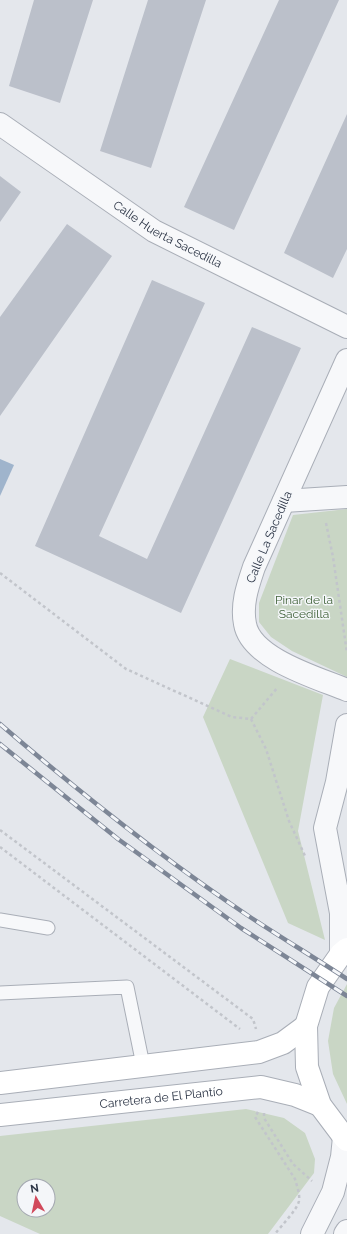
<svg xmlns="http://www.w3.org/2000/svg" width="347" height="1234" font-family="Raleway,sans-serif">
	<rect width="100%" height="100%" fill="#e4e7ec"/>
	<!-- green -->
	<path fill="#c9d6c5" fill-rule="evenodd" d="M 347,509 L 347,677 L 292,651 L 271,637 L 259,622 L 259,603 L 293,515 Z
		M 230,659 L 323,695 L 298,831 L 325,940 L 288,923 L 203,717 Z
		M 347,984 L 347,1104 L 333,1074 L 328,1041 L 334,1008 Z
		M 246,1109 L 284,1118 L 305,1133 L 315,1159 L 314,1173 L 268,1234 L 40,1234 L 0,1216 L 0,1136 ZM 24,1186 L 48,1186 L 48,1210 L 24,1210 Z"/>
	<!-- water -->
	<path fill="#9fb4cc" d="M 0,459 L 14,465 L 0,496 Z"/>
	<!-- building -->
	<path fill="#bbc0ca" d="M 34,0 L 93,0 L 60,103 L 9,86 Z
		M 148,0 L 206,0 L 151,168 L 100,151 Z
		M 279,0 L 339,0 L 234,230 L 184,207 Z
		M 347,114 L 347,249 L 333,278 L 284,253 Z
		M 0,176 L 21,192 L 0,222 Z
		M 67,224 L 112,256 L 0,416 L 0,317 Z
		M 152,280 L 205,303 L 99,536 L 147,559 L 252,327 L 301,348 L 181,613 L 35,546 Z"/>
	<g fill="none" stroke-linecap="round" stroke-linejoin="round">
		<!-- lane casing -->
		<g stroke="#a9aeb7" stroke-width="15">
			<path id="lane" d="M 0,920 L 48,928
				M 0,993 L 127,987 L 143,1065"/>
		</g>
		<!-- street casing -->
		<g stroke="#a9aeb7" stroke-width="24">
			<g id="street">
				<path id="s1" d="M 0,124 L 154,231 L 347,327"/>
				<path d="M 347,360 L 254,567 C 248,585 241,604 245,624 C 251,659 318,678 347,690"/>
				<path d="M 284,501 L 347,497"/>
				<path d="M 341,954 L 341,913 L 325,828 L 337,782 L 347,725"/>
				<path d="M 312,1234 L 333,1192 L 342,1157 L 344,1137"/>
				<path d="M 345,1234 L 347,1231"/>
			</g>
		</g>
		<!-- secondary casing -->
		<g stroke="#a9aeb7" stroke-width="24">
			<g id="secondary">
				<path d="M 347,949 L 341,954 L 318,987 L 306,1026 L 307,1067 L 320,1105 L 344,1137 L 347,1140"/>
				<path d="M 0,1083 L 259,1052 L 283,1043 L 306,1026"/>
				<path id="s2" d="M 0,1115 L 261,1087 L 295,1095 L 320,1105"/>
			</g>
		</g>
		<!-- path -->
		<path stroke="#c2c5cb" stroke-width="2.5" stroke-dasharray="3 3" stroke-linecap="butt" d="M 326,523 L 333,557 L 347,653
			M 0,573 L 126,669 L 232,717 L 251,719 L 278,687
			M 251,719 L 266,749 L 289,821 L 306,858
			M 0,830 L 253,1019 L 256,1029
			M 0,847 L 240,1029
			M 258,1112 L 255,1117 L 295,1179 C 297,1186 300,1194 299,1201 C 297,1210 281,1226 275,1234
			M 264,1113 L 264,1118 L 293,1164 L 312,1181"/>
		<!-- lane -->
		<use href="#lane" stroke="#f7f8fa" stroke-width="13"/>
		<!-- street -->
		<use href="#street" stroke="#f7f8fa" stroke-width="22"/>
		<!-- secondary -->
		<use href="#secondary" stroke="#fff" stroke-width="22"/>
		<!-- rail casing -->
		<g stroke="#7d8696" stroke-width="4.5">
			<path id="rail" d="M 0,724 C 79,792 162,858 250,917 C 282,938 315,958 347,979
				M 0,744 L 118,839 L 241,928 L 347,996"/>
		</g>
		<!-- rail -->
		<use href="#rail" stroke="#f4f6f9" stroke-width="3" stroke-dasharray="9" stroke-linecap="butt"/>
	</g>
	<g text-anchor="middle" stroke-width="3" stroke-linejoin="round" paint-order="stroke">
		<!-- street labels -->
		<g font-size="12" fill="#2b3445" stroke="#f4f6f9">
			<text dy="4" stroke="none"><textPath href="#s1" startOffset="201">Calle Huerta Sacedilla</textPath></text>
			<text transform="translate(269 537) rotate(-67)" y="4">Calle La Sacedilla</text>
			<text dy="4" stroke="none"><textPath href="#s2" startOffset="162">Carretera de El Plantío</textPath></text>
		</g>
		<!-- park labels -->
		<g font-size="12" fill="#3f6138" stroke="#f4f6f9">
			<text x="304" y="604">Pinar de la<tspan x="304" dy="14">Sacedilla</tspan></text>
		</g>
	</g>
	<!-- north arrow -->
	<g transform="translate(36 1198) rotate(351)"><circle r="19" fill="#f4f6f9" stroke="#a4a8b1"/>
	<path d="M0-3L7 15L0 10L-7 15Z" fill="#d1495b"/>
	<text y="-6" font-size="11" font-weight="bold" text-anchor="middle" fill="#2b3445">N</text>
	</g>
</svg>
